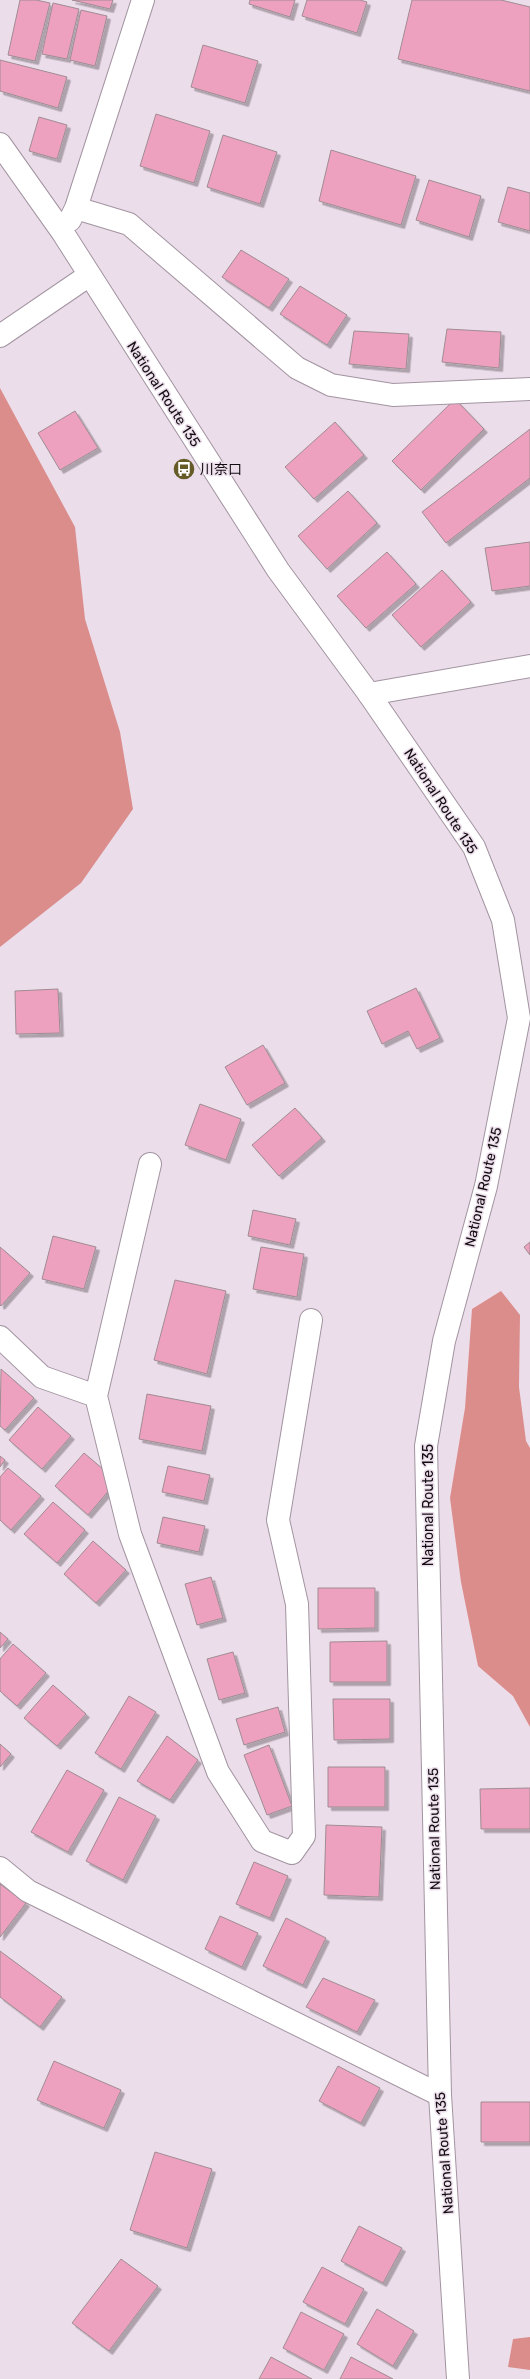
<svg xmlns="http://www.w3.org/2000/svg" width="530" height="2379" font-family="Rubik,'Noto Sans JP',sans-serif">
	<defs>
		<filter id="shadow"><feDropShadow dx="3.5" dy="3.5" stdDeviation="0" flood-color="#0004"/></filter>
	</defs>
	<rect width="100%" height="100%" fill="#ecddeb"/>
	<!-- forest -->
	<path fill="#db8d8b" d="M 0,388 L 75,527 L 85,619 L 120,732 L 133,809 L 81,883 L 0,947 Z
		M 501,1291 L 520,1315 L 519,1387 L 526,1441 L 530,1448 L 530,1727 L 513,1696 L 478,1666 L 461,1582 L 450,1498 L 465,1408 L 472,1309 Z
		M 530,2337 L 530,2370 L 508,2367 L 513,2339 Z"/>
	<!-- building -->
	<path fill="#eda1be" stroke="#9f8c92" filter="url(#shadow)" d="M 20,0 L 36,0 L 50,3 L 35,61 L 8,55 Z
		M 72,0 L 113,0 L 110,9 Z
		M 250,0 L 295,0 L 290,17 L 249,4 Z
		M 307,0 L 360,0 L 367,2 L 357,33 L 302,16 Z
		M 412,0 L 501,0 L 530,7 L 530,91 L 398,59 Z
		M 53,3 L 79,9 L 67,59 L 42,54 Z
		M 81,10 L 107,16 L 95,66 L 70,60 Z
		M 203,45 L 258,61 L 245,103 L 191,87 Z
		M 0,60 L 67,77 L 58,108 L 0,91 Z
		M 156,114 L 210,131 L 194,183 L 140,166 Z
		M 39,117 L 67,125 L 57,159 L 29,151 Z
		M 223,135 L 277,152 L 260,204 L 207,187 Z
		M 331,150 L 416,176 L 401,225 L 319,201 Z
		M 429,180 L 481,196 L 469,237 L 416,220 Z
		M 508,187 L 530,193 L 530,231 L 498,222 Z
		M 241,250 L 289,279 L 269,308 L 222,277 Z
		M 300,286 L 347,315 L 327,345 L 280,314 Z
		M 447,329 L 501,332 L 499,368 L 442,362 Z
		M 354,331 L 409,334 L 406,369 L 349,364 Z
		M 455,399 L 484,429 L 421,490 L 392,461 Z
		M 75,411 L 98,448 L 60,470 L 38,433 Z
		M 335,422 L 364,455 L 314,499 L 285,467 Z
		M 530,429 L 530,478 L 446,543 L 422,512 Z
		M 348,491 L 377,523 L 327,569 L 298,536 Z
		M 530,542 L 530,586 L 492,591 L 485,548 Z
		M 387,552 L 416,584 L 366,628 L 337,596 Z
		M 442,570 L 471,602 L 421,647 L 392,615 Z
		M 416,988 L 440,1038 L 417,1049 L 408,1031 L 382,1044 L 367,1011 Z
		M 58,989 L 60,1033 L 16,1034 L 15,991 Z
		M 263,1045 L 285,1083 L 247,1105 L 225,1067 Z
		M 200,1104 L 241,1119 L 226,1160 L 185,1145 Z
		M 295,1108 L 322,1138 L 279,1176 L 252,1145 Z
		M 253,1210 L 296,1219 L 290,1245 L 248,1236 Z
		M 53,1236 L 96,1247 L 84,1289 L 42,1279 Z
		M 530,1242 L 530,1255 L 524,1247 Z
		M 0,1247 L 30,1273 L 1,1306 L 0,1305 Z
		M 261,1247 L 304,1254 L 297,1297 L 253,1289 Z
		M 175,1280 L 226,1291 L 207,1374 L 154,1360 Z
		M 1,1369 L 34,1398 L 5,1430 L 0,1426 Z
		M 147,1394 L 211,1406 L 202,1451 L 139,1439 Z
		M 38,1407 L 71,1436 L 42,1469 L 9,1440 Z
		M 84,1453 L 117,1481 L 88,1515 L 55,1486 Z
		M 0,1456 L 5,1460 L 0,1467 Z
		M 168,1466 L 210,1475 L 204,1501 L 162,1492 Z
		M 8,1468 L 41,1496 L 11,1530 L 0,1520 L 0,1477 Z
		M 53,1502 L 85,1530 L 57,1563 L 24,1534 Z
		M 163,1517 L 205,1526 L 199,1552 L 157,1543 Z
		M 93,1541 L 126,1570 L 96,1603 L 64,1574 Z
		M 211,1577 L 223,1618 L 197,1625 L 185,1584 Z
		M 318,1588 L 375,1588 L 375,1628 L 318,1629 Z
		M 0,1632 L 8,1639 L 0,1648 Z
		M 387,1641 L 387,1682 L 330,1682 L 330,1642 Z
		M 13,1644 L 46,1673 L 17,1706 L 0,1691 L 0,1659 Z
		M 233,1652 L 245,1693 L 219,1700 L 207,1659 Z
		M 53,1685 L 86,1714 L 57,1746 L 24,1718 Z
		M 129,1696 L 156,1712 L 121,1769 L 95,1753 Z
		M 333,1699 L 390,1699 L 390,1739 L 334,1740 Z
		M 278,1707 L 285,1732 L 244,1745 L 236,1719 Z
		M 167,1736 L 198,1760 L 170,1800 L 137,1781 Z
		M 0,1744 L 11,1754 L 0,1767 Z
		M 269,1745 L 292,1806 L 267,1815 L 244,1755 Z
		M 328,1767 L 385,1767 L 385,1807 L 328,1807 Z
		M 67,1770 L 104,1790 L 68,1852 L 31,1832 Z
		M 530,1788 L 530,1829 L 481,1829 L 480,1789 Z
		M 119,1797 L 156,1816 L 123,1880 L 86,1861 Z
		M 326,1825 L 382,1827 L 379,1897 L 324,1895 Z
		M 254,1862 L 288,1876 L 270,1918 L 236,1904 Z
		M 0,1884 L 26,1903 L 0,1937 Z
		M 220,1916 L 258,1933 L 242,1967 L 205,1949 Z
		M 286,1918 L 326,1938 L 303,1985 L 263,1966 Z
		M 0,1951 L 62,1997 L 40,2027 L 0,1997 Z
		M 323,1978 L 375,2000 L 357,2032 L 306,2007 Z
		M 54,2061 L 121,2090 L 104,2128 L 37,2100 Z
		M 338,2066 L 380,2088 L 361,2123 L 319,2101 Z
		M 481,2102 L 530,2102 L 530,2142 L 481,2142 Z
		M 155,2152 L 212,2169 L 187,2248 L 130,2230 Z
		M 359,2226 L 402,2248 L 383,2283 L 341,2261 Z
		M 121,2259 L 158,2286 L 109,2351 L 72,2323 Z
		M 322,2267 L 364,2289 L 345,2324 L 303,2302 Z
		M 377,2309 L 414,2331 L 393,2366 L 357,2344 Z
		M 301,2312 L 344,2334 L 324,2370 L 283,2348 Z
		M 271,2357 L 312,2379 L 259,2379 Z
		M 351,2357 L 393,2379 L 340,2379 Z"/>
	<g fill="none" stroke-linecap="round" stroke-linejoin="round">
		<!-- minor casing -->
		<g stroke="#a294a0" stroke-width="24">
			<path id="minor" d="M 76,208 L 129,224 L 297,368 L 331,385 L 393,395 L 530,389
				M 70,220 L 76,208 L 143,0
				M 0,336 L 88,276
				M 369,694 L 530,666
				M 150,1164 L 96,1396 L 130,1534 L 218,1772 L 262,1841 L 292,1853 L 304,1836 L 297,1604 L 278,1520 L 311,1320
				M 0,1337 L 42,1377 L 96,1396
				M 0,1868 L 28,1891 L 440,2095"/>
		</g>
		<!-- highway casing -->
		<g stroke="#a294a0" stroke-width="24">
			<path id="highway" d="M 0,144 L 63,233 L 278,570 L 369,694 L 474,847 L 503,920 L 519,1018 L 486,1186 L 444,1341 L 426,1446 L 440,2095 L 458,2379"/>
		</g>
		<!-- minor -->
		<use href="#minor" stroke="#fff" stroke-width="22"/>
		<!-- highway -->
		<use href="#highway" stroke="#fff" stroke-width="22"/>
	</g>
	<!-- icons -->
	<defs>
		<g id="bus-disc" transform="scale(1.15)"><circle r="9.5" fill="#645b27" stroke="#ecddeb"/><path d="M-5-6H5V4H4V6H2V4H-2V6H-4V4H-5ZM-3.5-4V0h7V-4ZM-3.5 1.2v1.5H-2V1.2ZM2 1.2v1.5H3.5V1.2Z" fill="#fff"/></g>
	</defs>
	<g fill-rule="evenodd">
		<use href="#bus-disc" x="184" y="469"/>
	</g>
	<g text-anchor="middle" stroke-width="3" stroke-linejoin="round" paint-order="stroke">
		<!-- street labels -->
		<g font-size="14" fill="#110c10" stroke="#ecddeb">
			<text transform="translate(164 394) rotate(57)" y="5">National Route 135</text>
			<text transform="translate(441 801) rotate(57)" y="5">National Route 135</text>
			<text transform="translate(483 1187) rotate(-77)" y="5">National Route 135</text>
			<text transform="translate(428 1505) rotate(-90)" y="5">National Route 135</text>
			<text transform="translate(434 1829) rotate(-91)" y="5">National Route 135</text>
			<text transform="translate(444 2153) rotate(-94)" y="5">National Route 135</text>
		</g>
		<!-- poi labels -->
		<g font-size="14" fill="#110c10" stroke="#ecddeb" text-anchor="start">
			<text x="200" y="474">川奈口</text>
		</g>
	</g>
</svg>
